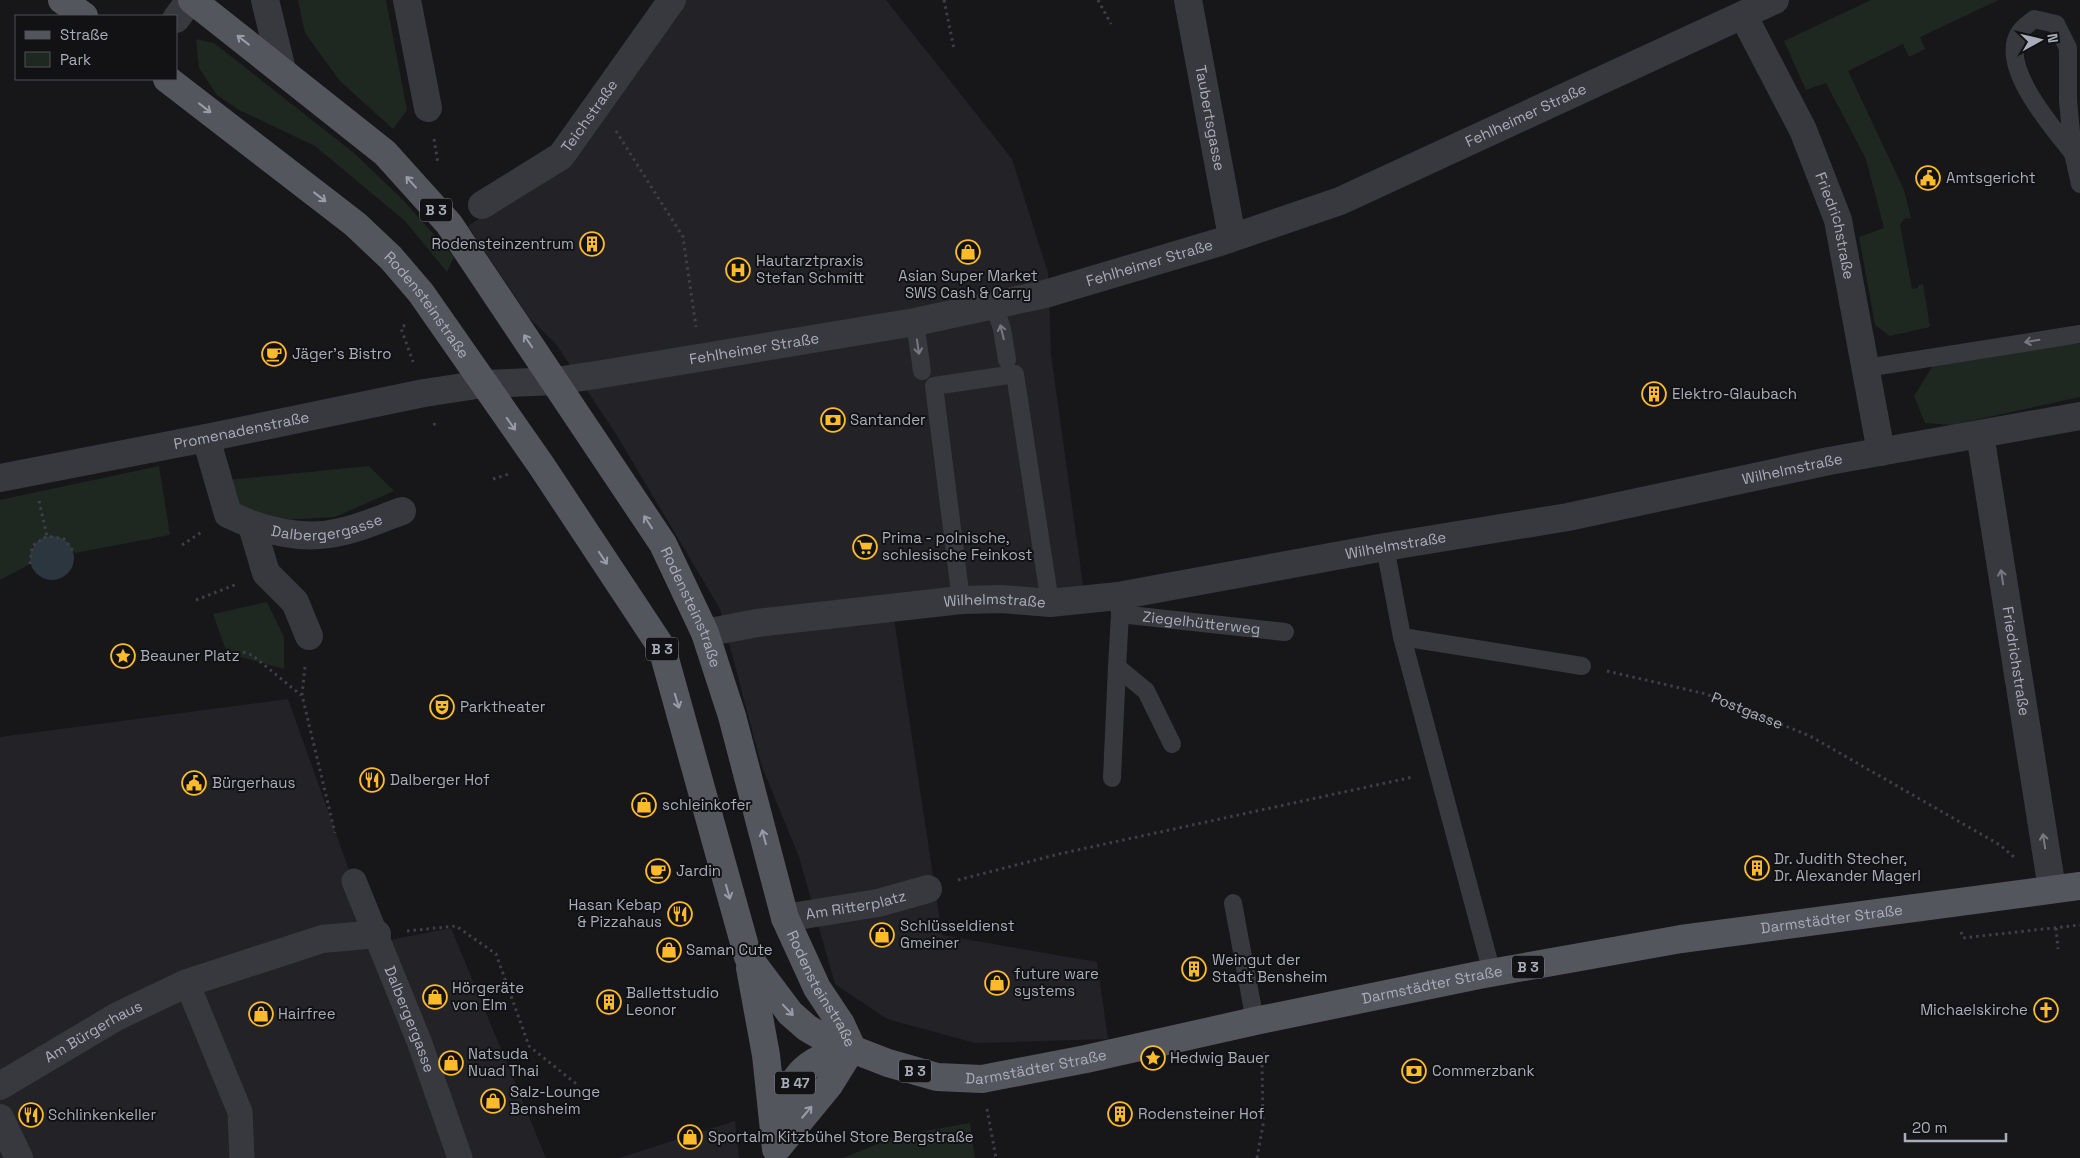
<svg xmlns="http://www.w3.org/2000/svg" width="2080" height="1158" font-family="'Space Grotesk',sans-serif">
	<rect width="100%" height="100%" fill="#171719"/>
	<!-- built -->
	<path fill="#232327" d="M 677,0 L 886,0 L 1012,159 L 1048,273 L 1051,354 L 1083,585 L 1061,592 L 891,599 L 942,935 L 1097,962 L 1108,1039 L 975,1043 L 887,1019 L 835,984 L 799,857 L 761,764 L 720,609 L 616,434 L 556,344 L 530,319 L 468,226 L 565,160 Z
		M 288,699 L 375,943 L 451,928 L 546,1158 L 0,1158 L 0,737 Z
		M 735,1121 L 739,1158 L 619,1158 Z"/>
	<!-- green -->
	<path fill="#1f2820" d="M 298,0 L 386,0 L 407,110 L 393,129 L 340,81 L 305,33 Z
		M 1871,0 L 1999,0 L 1920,37 L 1925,49 L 1909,57 L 1903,44 L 1848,71 L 1904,190 L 1911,218 L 1904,219 L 1900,225 L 1912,289 L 1918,288 L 1918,285 L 1923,284 L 1930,327 L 1890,336 L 1875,325 L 1859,237 L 1884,228 L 1866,159 L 1826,83 L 1806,90 L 1784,41 Z
		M 196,39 L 214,43 L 354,153 L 401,198 L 454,257 L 447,272 L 405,221 L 315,146 L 239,110 L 217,95 L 199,68 Z
		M 2073,343 L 2080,344 L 2080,397 L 1952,425 L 1925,423 L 1914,396 L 1934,364 Z
		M 159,466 L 170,535 L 75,553 L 64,539 L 32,546 L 30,564 L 0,580 L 0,500 Z
		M 369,466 L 394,491 L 335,517 L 279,520 L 239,507 L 228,480 Z
		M 267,602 L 284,637 L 284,669 L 227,653 L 213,614 Z
		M 970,1123 L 975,1158 L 843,1158 L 897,1136 Z"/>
	<!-- water -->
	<path fill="#2c363e" d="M30 558a22 22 0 1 1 44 0a22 22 0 1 1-44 0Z"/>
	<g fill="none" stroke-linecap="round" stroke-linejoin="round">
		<!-- path -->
		<g stroke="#3e4046" stroke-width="3" stroke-dasharray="2.5 4" stroke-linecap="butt">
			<path d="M 944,0 L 954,49"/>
			<path d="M 1098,0 L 1111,24"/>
			<path d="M 616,131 L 683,237 L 696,327"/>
			<path d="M 434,139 L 438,164"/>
			<path d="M 405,325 L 401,328 L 413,362"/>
			<path d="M 434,423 L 436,429"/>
			<path d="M 493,479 L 509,474"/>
			<path d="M 39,501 L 47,536 L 64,539 L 75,553"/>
			<path d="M 182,545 L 203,531"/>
			<path d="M 30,564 L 32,546 L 47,536"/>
			<path d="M 196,600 L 237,584"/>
			<path d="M 243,652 L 252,655 L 301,695"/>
			<path d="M 305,667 L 302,695 L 335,833"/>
			<path id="s1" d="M 1607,671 L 1706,694 L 1810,736 L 2000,845 L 2014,857"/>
			<path d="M 958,880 L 1059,854 L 1413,777"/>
			<path d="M 2056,928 L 2058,949"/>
			<path d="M 407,931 L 456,926 L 496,954 L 529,1046 L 579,1086"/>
			<path d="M 1961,932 L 1963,938 L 2080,925"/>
			<path d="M 987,1109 L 996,1158"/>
			<path d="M 1257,1158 L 1263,1125 L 1262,1063 L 1265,1052"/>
		</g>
		<!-- service -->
		<g stroke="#38393f" stroke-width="18">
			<path d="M 2073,153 C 2053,128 1997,65 2020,32 C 2023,27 2030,23 2034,19 L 2056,24 L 2068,48 L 2068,101 L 2073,153 L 2080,184"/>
			<path d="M 994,305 L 1002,329 L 1007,360"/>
			<path d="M 915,322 L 922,371"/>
			<path d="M 1866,368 L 2080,334"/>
			<path d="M 1385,547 L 1402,637 L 1492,973"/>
			<path d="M 1118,596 L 1120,614 L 1117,667 L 1146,691 L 1172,744"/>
			<path d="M 961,600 L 934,386 L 1015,374 L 1050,603"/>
			<path id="s2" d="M 1120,614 L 1285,632"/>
			<path d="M 1402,637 L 1582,666"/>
			<path d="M 1112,778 L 1117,667"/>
			<path d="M 1233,903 L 1255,1021"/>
		</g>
		<!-- pedestrian -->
		<g stroke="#38393f" stroke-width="25">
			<path id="s3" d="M 354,881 L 419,1041 L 460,1158"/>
			<path d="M 187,983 L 240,1112 L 242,1158"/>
		</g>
		<!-- minor -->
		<g stroke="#38393f" stroke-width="28">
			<path d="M 265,0 L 282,70"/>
			<path d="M 407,0 L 428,108"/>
			<path id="s4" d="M 1188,0 L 1232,237"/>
			<path id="s5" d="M 1743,15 L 1803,130 L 1838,220 L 1881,452"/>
			<path d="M 176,19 L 190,0"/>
			<path id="s6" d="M 482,205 L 561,156 L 672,0"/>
			<path id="s7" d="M 1980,434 L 2052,889"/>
			<path id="s8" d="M 206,438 L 228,514 C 262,531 303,541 340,532 C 361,528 382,518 402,511"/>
			<path id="s9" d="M 0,478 L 206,438 L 424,393 L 483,384 L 556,381 L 596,375 L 915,322 L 1045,294 L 1220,242 L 1340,201 L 1775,0"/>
			<path d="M 252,526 L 266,573 L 295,602 L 309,636"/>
			<path id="s10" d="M 705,633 L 757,623 L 961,600 L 1002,599 L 1050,603 L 1118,596 L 1385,547 L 1568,517 L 1829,461 L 2080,416"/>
			<path id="s11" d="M 785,918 L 878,903 L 928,889"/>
			<path id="s12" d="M 0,1086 L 116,1017 L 187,983 L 322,939 L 377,934"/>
			<path d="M 0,1118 L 19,1158"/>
		</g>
		<!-- primary -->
		<g stroke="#54565e" stroke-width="28">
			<path d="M 62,0 L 84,16"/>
			<path id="s13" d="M 192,0 L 385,153 L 449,224 L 663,544 L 705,633 L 732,716 L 785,918 L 817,988 L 841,1024 L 852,1048"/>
			<path id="s14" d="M 167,79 L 355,224 L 391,258 L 421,293 L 541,465 L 662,648 L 748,957 L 790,1013 L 807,1028 L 826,1039 L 888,1063 L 937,1077 L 982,1079 L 1086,1059 L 1255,1021 L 1479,975 L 1681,939 L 2080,886"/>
			<path d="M 750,968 L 766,1055 L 776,1149"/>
			<path d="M 780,1129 C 790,1075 800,1062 852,1048"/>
			<path d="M 778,1147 L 829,1085 L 852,1048"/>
		</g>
	</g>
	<!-- one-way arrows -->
	<defs><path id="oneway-shaft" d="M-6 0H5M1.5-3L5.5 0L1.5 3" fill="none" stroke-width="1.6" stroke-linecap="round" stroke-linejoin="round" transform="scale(1.25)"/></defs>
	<g stroke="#979ca8">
		<use href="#oneway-shaft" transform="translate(243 40) rotate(-142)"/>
		<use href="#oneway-shaft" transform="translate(205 108) rotate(38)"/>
		<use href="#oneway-shaft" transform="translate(411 182) rotate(-132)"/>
		<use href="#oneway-shaft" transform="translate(320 197) rotate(38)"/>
		<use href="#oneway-shaft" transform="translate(528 341) rotate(-124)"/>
		<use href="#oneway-shaft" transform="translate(511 424) rotate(55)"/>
		<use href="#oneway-shaft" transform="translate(648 522) rotate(-123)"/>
		<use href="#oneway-shaft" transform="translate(603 558) rotate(56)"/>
		<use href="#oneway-shaft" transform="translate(677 701) rotate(73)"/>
		<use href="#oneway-shaft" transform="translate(764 837) rotate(-105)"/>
		<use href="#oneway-shaft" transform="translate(728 892) rotate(74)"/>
		<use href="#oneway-shaft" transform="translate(788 1010) rotate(46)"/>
		<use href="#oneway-shaft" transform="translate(807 1112) rotate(-50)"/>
	</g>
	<g stroke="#767983">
		<use href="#oneway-shaft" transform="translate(1002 332) rotate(-104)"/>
		<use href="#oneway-shaft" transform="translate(2032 341) rotate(171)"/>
		<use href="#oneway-shaft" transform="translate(918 347) rotate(82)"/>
		<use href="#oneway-shaft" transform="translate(2002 577) rotate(-99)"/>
		<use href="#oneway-shaft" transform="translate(2044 841) rotate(-99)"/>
	</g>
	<!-- icons -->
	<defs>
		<g id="civic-ring" transform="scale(1.25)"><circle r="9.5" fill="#121214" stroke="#fdbb2b" stroke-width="1.5"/><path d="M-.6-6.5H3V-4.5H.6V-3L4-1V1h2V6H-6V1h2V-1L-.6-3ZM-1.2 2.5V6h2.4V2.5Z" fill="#fdbb2b"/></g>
		<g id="building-ring" transform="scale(1.25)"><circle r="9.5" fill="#121214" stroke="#fdbb2b" stroke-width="1.5"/><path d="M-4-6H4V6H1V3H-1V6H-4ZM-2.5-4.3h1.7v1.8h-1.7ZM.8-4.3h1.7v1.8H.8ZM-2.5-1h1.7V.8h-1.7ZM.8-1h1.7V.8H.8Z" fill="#fdbb2b"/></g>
		<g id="shop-ring" transform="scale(1.25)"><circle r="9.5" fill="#121214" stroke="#fdbb2b" stroke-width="1.5"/><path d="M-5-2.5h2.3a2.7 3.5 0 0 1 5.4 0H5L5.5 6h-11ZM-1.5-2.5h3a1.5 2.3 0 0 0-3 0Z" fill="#fdbb2b"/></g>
		<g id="hospital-ring" transform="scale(1.25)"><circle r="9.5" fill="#121214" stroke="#fdbb2b" stroke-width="1.5"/><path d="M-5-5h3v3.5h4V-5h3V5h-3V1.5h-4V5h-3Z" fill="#fdbb2b"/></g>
		<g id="cafe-ring" transform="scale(1.25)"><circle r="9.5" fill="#121214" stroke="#fdbb2b" stroke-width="1.5"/><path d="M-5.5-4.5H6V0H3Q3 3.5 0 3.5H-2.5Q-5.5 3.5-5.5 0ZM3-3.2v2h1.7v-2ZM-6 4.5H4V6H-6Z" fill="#fdbb2b"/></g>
		<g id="bank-ring" transform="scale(1.25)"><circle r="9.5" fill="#121214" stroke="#fdbb2b" stroke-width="1.5"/><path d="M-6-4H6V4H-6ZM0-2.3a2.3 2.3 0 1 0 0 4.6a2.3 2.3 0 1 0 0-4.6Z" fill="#fdbb2b"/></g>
		<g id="supermarket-ring" transform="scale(1.25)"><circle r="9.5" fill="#121214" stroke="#fdbb2b" stroke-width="1.5"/><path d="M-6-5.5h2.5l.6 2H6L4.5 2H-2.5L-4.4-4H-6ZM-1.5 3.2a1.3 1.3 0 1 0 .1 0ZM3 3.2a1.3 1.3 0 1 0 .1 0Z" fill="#fdbb2b"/></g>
		<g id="sight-ring" transform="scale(1.25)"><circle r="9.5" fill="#121214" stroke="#fdbb2b" stroke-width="1.5"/><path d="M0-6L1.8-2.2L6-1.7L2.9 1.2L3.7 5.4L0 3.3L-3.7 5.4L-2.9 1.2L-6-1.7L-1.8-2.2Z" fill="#fdbb2b"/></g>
		<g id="theatre-ring" transform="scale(1.25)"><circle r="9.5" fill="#121214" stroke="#fdbb2b" stroke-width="1.5"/><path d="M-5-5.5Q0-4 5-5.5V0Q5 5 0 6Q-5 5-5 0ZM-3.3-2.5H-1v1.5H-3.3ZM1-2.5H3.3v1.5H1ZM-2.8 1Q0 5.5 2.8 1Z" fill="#fdbb2b"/></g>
		<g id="restaurant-ring" transform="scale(1.25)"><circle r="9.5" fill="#121214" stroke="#fdbb2b" stroke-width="1.5"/><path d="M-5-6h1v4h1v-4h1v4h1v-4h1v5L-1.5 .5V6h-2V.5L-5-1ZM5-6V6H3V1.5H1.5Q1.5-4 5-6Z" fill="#fdbb2b"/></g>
		<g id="church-ring" transform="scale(1.25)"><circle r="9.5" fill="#121214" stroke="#fdbb2b" stroke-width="1.5"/><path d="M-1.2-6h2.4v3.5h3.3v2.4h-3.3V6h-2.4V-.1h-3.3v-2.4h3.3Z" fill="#fdbb2b"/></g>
	</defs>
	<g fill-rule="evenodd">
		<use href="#civic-ring" x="1928" y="178"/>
		<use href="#building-ring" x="592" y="244"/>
		<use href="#shop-ring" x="968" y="252"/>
		<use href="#hospital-ring" x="738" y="270"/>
		<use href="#cafe-ring" x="274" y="354"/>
		<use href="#building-ring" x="1654" y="394"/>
		<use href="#bank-ring" x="833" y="420"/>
		<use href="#supermarket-ring" x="865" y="547"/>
		<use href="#sight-ring" x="123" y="656"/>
		<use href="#theatre-ring" x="442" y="707"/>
		<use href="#restaurant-ring" x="372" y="780"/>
		<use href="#civic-ring" x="194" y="783"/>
		<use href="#shop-ring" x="644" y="805"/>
		<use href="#building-ring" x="1757" y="868"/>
		<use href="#cafe-ring" x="658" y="871"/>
		<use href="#restaurant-ring" x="680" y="914"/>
		<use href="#shop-ring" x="882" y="935"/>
		<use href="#shop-ring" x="669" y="950"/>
		<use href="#building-ring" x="1194" y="969"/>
		<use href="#shop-ring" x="997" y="983"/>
		<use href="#shop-ring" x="435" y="997"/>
		<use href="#building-ring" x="609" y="1002"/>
		<use href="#church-ring" x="2046" y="1010"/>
		<use href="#shop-ring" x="261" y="1014"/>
		<use href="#sight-ring" x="1153" y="1058"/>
		<use href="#shop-ring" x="451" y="1063"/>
		<use href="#bank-ring" x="1414" y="1071"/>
		<use href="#shop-ring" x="493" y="1101"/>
		<use href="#building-ring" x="1120" y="1114"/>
		<use href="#restaurant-ring" x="31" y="1115"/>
		<use href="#shop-ring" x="690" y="1137"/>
	</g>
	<g text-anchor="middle" stroke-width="4" stroke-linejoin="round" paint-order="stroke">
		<!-- shield labels -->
		<g fill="#121214" stroke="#7b7e88" stroke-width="1">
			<rect x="420" y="198.5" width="32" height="23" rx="4"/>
			<rect x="646" y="637.5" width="32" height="23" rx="4"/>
			<rect x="1512" y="955.5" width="32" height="23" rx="4"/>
			<rect x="899" y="1059.5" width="32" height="23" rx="4"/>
			<rect x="775" y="1071.5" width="40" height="23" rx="4"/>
		</g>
		<g font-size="14" font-weight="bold" fill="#a8adba">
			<text x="436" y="215">B 3</text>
			<text x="662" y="654">B 3</text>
			<text x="1528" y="972">B 3</text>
			<text x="915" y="1076">B 3</text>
			<text x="795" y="1088">B 47</text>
		</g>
		<!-- street labels -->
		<g font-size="15" fill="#a8adba" stroke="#121214">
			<text dy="5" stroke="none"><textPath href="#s9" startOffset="1576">Fehlheimer Straße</textPath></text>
			<text dy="5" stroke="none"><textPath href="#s6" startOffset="142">Teichstraße</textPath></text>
			<text dy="5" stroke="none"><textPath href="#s4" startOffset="120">Taubertsgasse</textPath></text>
			<text dy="5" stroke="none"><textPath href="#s5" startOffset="231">Friedrichstraße</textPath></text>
			<text dy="5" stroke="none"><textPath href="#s9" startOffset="1171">Fehlheimer Straße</textPath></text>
			<text dy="5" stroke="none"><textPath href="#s14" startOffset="346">Rodensteinstraße</textPath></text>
			<text dy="5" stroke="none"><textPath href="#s9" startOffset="766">Fehlheimer Straße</textPath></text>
			<text dy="5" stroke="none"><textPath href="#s9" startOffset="246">Promenadenstraße</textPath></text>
			<text dy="5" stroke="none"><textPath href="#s10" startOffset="1102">Wilhelmstraße</textPath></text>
			<text dy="5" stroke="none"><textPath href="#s8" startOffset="182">Dalbergergasse</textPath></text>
			<text dy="5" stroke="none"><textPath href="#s10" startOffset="698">Wilhelmstraße</textPath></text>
			<text dy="5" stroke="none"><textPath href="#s10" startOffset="292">Wilhelmstraße</textPath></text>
			<text dy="5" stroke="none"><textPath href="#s13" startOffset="796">Rodensteinstraße</textPath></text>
			<text dy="5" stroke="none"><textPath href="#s2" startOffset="82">Ziegelhütterweg</textPath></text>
			<text dy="5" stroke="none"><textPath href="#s7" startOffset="230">Friedrichstraße</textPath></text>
			<text dy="5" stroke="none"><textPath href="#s1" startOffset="146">Postgasse</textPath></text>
			<text dy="5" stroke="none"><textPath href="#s11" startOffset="72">Am Ritterplatz</textPath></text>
			<text dy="5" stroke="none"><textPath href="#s14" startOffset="2225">Darmstädter Straße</textPath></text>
			<text dy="5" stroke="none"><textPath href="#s14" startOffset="1820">Darmstädter Straße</textPath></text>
			<text dy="5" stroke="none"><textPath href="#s13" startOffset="1201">Rodensteinstraße</textPath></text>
			<text dy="5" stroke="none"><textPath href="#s3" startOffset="149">Dalbergergasse</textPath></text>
			<text dy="5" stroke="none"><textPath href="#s12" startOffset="108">Am Bürgerhaus</textPath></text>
			<text dy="5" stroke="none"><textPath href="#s14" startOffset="1415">Darmstädter Straße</textPath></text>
		</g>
		<!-- poi labels -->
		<g font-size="15" fill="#a8adba" stroke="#121214" text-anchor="start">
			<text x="1946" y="183">Amtsgericht</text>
			<text x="574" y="249" text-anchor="end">Rodensteinzentrum</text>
			<text x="756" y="266">Hautarztpraxis<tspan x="756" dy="17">Stefan Schmitt</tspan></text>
			<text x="968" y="281" text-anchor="middle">Asian Super Market<tspan x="968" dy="17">SWS Cash &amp; Carry</tspan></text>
			<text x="292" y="359">Jäger's Bistro</text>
			<text x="1672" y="399">Elektro-Glaubach</text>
			<text x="850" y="425">Santander</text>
			<text x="882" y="543">Prima - polnische,<tspan x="882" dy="17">schlesische Feinkost</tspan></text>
			<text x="140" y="661">Beauner Platz</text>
			<text x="460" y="712">Parktheater</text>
			<text x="390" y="785">Dalberger Hof</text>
			<text x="212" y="788">Bürgerhaus</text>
			<text x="662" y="810">schleinkofer</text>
			<text x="1774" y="864">Dr. Judith Stecher,<tspan x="1774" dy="17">Dr. Alexander Magerl</tspan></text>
			<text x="676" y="876">Jardin</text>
			<text x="662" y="910" text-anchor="end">Hasan Kebap<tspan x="662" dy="17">&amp; Pizzahaus</tspan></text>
			<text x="900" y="931">Schlüsseldienst<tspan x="900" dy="17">Gmeiner</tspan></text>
			<text x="686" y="955">Saman Cute</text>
			<text x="1212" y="965">Weingut der<tspan x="1212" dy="17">Stadt Bensheim</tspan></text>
			<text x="1014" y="979">future ware<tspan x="1014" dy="17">systems</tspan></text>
			<text x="452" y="993">Hörgeräte<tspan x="452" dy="17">von Elm</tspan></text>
			<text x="626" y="998">Ballettstudio<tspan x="626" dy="17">Leonor</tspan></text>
			<text x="2028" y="1015" text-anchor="end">Michaelskirche</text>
			<text x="278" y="1019">Hairfree</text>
			<text x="468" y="1059">Natsuda<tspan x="468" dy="17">Nuad Thai</tspan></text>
			<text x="1170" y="1063">Hedwig Bauer</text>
			<text x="1432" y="1076">Commerzbank</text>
			<text x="510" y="1097">Salz-Lounge<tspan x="510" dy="17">Bensheim</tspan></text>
			<text x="1138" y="1119">Rodensteiner Hof</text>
			<text x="48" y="1120">Schlinkenkeller</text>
			<text x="708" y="1142">Sportalm Kitzbühel Store Bergstraße</text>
		</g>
	</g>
	<!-- legend -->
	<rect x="15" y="15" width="162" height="65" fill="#121214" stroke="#4e5056"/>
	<rect x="25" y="31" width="25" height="8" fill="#54565e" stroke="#4e5056"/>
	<text x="60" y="40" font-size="15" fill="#a8adba">Straße</text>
	<rect x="25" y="52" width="25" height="15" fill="#1f2820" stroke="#4e5056"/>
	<text x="60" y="65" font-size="15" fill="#a8adba">Park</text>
	<!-- north arrow -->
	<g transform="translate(2040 40) rotate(82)" stroke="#121214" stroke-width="4" paint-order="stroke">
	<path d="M0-4L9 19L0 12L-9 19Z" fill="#a8adba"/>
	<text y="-8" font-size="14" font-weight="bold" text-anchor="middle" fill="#a8adba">N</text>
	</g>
	<!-- scale -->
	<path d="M1905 1133v8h101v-8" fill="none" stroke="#a8adba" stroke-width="2.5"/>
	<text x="1912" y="1133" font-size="15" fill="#a8adba" stroke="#121214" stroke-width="4" paint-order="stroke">20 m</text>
</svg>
